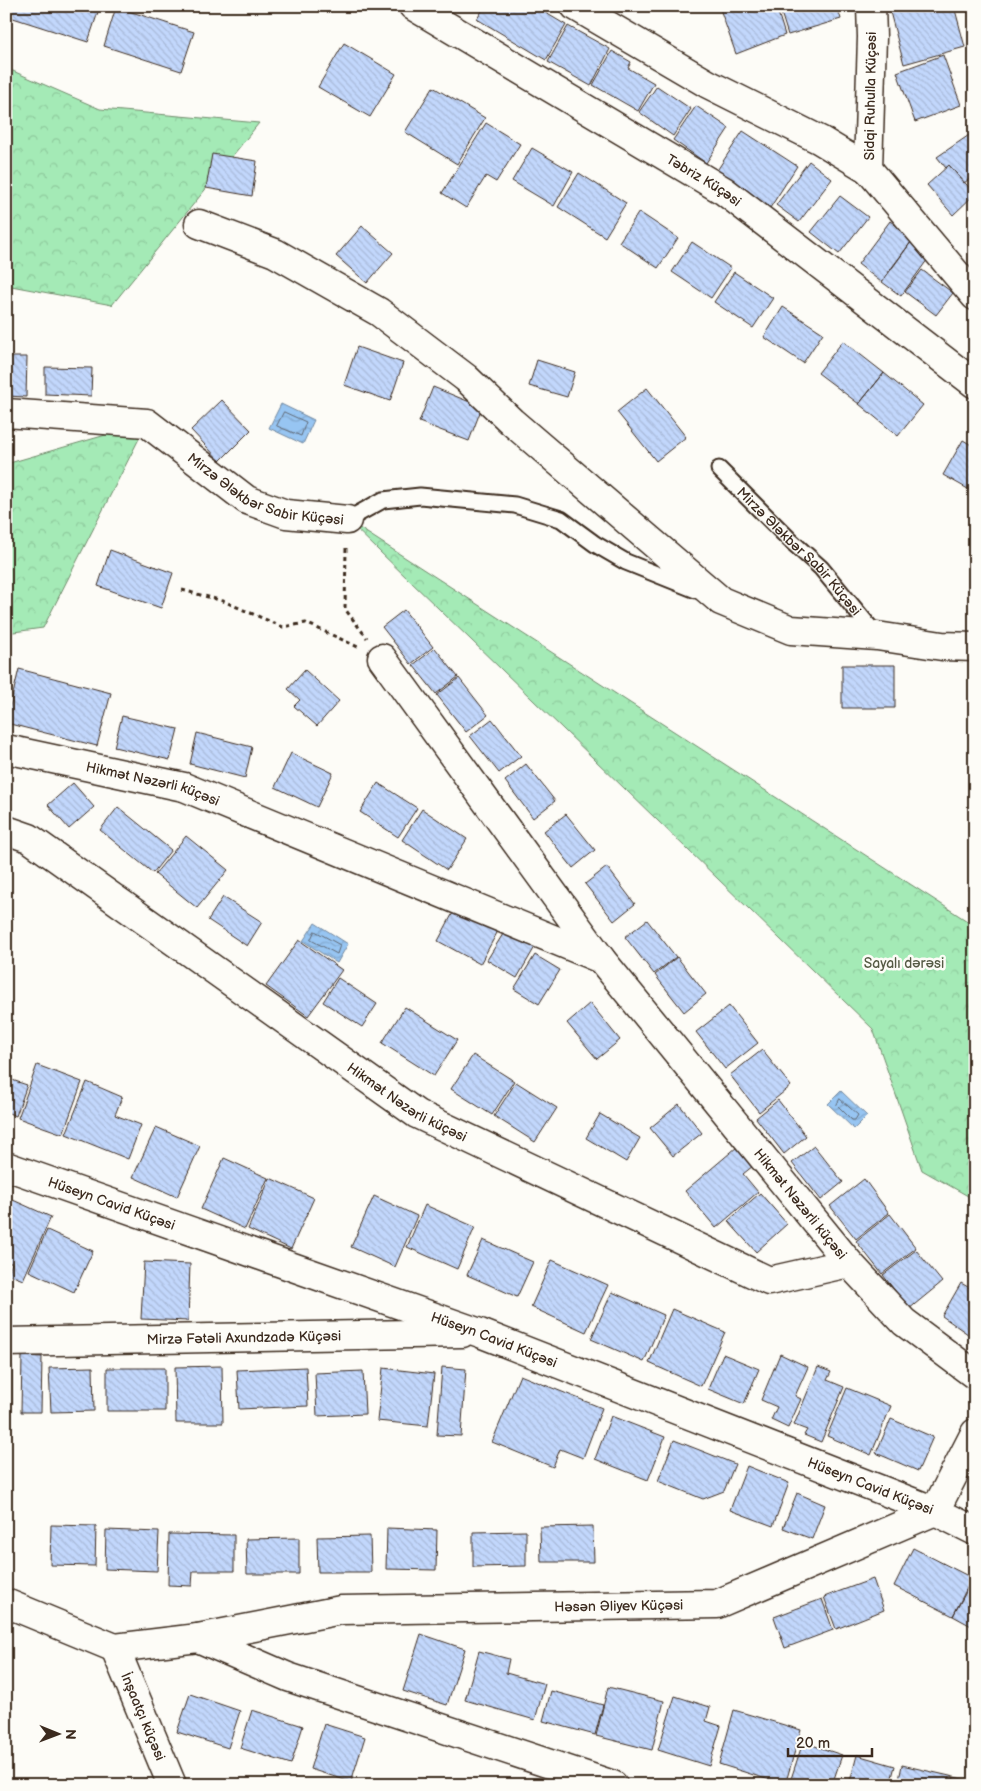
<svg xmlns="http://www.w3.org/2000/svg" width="981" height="1791" font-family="'Balsamiq Sans',sans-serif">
	<defs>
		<pattern id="forest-crowns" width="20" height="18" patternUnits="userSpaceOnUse" patternTransform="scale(1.25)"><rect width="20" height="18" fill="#a4eab6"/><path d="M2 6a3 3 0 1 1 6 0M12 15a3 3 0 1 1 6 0" fill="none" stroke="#8ec99c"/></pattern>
		<pattern id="water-waves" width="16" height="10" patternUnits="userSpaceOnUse" patternTransform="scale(1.25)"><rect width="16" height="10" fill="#97c5f2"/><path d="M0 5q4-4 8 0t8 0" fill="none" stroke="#83a9cf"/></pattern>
		<pattern id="building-back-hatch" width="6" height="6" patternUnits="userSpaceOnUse" patternTransform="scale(1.25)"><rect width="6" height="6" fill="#c2d7fc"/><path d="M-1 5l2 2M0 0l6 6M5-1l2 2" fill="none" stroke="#a8b9d8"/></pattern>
	</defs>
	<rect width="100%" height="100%" fill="#fdfcf7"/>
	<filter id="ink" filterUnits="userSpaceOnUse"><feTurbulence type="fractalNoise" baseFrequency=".02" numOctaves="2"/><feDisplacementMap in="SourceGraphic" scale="10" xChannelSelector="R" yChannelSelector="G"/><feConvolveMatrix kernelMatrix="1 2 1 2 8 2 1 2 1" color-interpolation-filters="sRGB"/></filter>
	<g filter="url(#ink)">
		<!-- forest -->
		<path fill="url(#forest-crowns)" stroke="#708a6a" d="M 6,68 L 100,109 L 259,123 L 112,305 L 6,285 Z
			M 147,423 L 43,628 L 6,633 L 6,464 Z
			M 347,520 L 975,926 L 975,1200 L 922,1170 L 873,1029 Z"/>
		<!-- water -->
		<path fill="url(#water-waves)" stroke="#72879d" d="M 281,404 L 314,420 L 303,444 L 269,428 Z
			M 315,923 L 348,944 L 337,963 L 303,941 Z
			M 841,1091 L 867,1116 L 854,1129 L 828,1104 Z"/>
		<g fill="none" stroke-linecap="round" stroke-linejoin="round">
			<!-- shore -->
			<path stroke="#606873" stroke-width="1" d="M 284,412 L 306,422 L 301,436 L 277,426 Z
				M 315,931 L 340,945 L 337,954 L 311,940 Z
				M 840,1099 L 858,1115 L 855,1120 L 852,1120 L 837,1105 Z"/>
		</g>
		<!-- building -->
		<path fill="url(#building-back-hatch)" stroke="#3b2a1e" d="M 13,6 L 100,6 L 88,42 L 10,17 Z
			M 485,6 L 534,6 L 566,25 L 546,60 L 477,19 Z
			M 719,6 L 776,6 L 785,35 L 736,54 Z
			M 779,6 L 837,6 L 841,19 L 788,35 Z
			M 913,6 L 954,6 L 965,47 L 904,64 L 890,12 Z
			M 116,7 L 194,32 L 181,71 L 104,46 Z
			M 568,26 L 610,49 L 591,86 L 548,62 Z
			M 344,43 L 396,74 L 370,117 L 318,87 Z
			M 612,51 L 631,62 L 628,68 L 654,83 L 638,111 L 593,85 Z
			M 943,55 L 961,105 L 915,122 L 897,72 Z
			M 657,86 L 691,109 L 673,136 L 639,112 Z
			M 433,87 L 485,118 L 457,164 L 405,132 Z
			M 696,106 L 729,128 L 706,163 L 673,140 Z
			M 486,123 L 520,144 L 496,182 L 486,176 L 466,208 L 442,193 Z
			M 743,131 L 797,166 L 770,208 L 716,172 Z
			M 975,131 L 975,175 L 964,183 L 949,165 L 946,168 L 937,157 Z
			M 532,148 L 573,172 L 554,206 L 512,181 Z
			M 212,154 L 257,161 L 252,196 L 206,188 Z
			M 809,161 L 832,179 L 799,222 L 776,205 Z
			M 949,165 L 975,194 L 953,215 L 927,185 Z
			M 579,173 L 626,203 L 605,237 L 558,207 Z
			M 840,196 L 868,217 L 839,254 L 811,232 Z
			M 639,212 L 678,238 L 658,268 L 619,242 Z
			M 890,221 L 914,238 L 881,282 L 858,264 Z
			M 362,226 L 393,253 L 367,283 L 336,256 Z
			M 914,238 L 933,252 L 901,296 L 882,282 Z
			M 692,242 L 731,268 L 711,298 L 672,272 Z
			M 922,270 L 953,293 L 936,315 L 905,292 Z
			M 734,272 L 773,298 L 753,328 L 714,302 Z
			M 783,307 L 823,333 L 803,363 L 764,337 Z
			M 843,341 L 884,373 L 859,404 L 818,373 Z
			M 357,347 L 403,363 L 390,401 L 344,385 Z
			M 6,357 L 27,357 L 26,397 L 6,396 Z
			M 537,360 L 575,372 L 567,397 L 529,386 Z
			M 45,367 L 92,368 L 91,396 L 45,394 Z
			M 884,373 L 923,405 L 898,436 L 859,404 Z
			M 433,387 L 482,407 L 469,441 L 419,422 Z
			M 647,388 L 686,437 L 656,461 L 617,412 Z
			M 222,400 L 251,430 L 220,461 L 191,430 Z
			M 963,440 L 975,447 L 975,493 L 943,475 Z
			M 110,550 L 173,573 L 161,608 L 98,586 Z
			M 404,610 L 433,647 L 411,664 L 382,627 Z
			M 435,648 L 458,677 L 436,694 L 413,665 Z
			M 842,665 L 895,665 L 895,708 L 842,708 Z
			M 19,669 L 111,693 L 97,746 L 6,723 Z
			M 305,670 L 339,701 L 317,726 L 294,706 L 300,700 L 288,689 Z
			M 459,678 L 488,715 L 466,732 L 437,695 Z
			M 122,716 L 178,729 L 170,760 L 114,747 Z
			M 492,719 L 521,756 L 499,773 L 470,736 Z
			M 197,733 L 252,747 L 245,778 L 190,764 Z
			M 291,753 L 333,773 L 317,807 L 275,787 Z
			M 526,764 L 555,801 L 533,818 L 505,781 Z
			M 73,783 L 94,807 L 69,829 L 48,805 Z
			M 378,783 L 417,808 L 398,837 L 360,812 Z
			M 118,807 L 171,850 L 153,873 L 100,830 Z
			M 422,809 L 467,839 L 447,870 L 402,840 Z
			M 566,814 L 595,850 L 573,868 L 544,831 Z
			M 186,836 L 228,870 L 197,908 L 155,874 Z
			M 607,867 L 635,904 L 614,921 L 585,884 Z
			M 223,897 L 262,922 L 247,946 L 208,920 Z
			M 455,909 L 498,931 L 480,964 L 438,941 Z
			M 647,920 L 676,957 L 654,974 L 625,937 Z
			M 506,929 L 535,947 L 517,978 L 487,960 Z
			M 299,940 L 342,970 L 308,1016 L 266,986 Z
			M 535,955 L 560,970 L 539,1004 L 514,989 Z
			M 677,957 L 706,994 L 684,1012 L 655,975 Z
			M 338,978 L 377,1004 L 362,1027 L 323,1002 Z
			M 590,1003 L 620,1040 L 597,1059 L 567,1023 Z
			M 729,1006 L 758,1043 L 725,1069 L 696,1032 Z
			M 405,1007 L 457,1040 L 434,1076 L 382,1043 Z
			M 762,1050 L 791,1086 L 759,1112 L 730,1075 Z
			M 473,1055 L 514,1081 L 492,1115 L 451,1089 Z
			M 37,1065 L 82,1082 L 63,1134 L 18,1118 Z
			M 6,1078 L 27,1085 L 16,1116 L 6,1112 Z
			M 87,1082 L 122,1097 L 115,1115 L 141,1125 L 128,1159 L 66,1134 Z
			M 516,1082 L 557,1108 L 535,1142 L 494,1116 Z
			M 778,1100 L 806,1136 L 784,1154 L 756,1118 Z
			M 679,1104 L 702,1133 L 673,1156 L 650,1128 Z
			M 600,1114 L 640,1138 L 626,1162 L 586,1138 Z
			M 156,1127 L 200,1146 L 177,1197 L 133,1177 Z
			M 814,1146 L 843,1182 L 821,1200 L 792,1163 Z
			M 737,1147 L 753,1166 L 743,1174 L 758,1192 L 716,1228 L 685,1191 Z
			M 224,1158 L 268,1178 L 245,1229 L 201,1209 Z
			M 270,1178 L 314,1198 L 291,1249 L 248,1229 Z
			M 864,1179 L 889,1213 L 856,1239 L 830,1206 Z
			M 760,1193 L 787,1224 L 756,1252 L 728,1221 Z
			M 374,1196 L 417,1216 L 395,1267 L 351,1247 Z
			M 13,1200 L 51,1217 L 23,1280 L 8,1274 L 12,1263 L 6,1261 L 6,1214 Z
			M 425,1205 L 475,1227 L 457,1269 L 407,1247 Z
			M 890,1214 L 916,1248 L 882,1274 L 856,1241 Z
			M 47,1230 L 93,1251 L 74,1292 L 29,1271 Z
			M 483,1240 L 533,1262 L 517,1297 L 467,1275 Z
			M 916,1250 L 942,1282 L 909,1309 L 883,1275 Z
			M 552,1260 L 608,1285 L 586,1332 L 531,1307 Z
			M 144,1262 L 190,1264 L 188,1321 L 141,1319 Z
			M 961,1283 L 975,1291 L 975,1339 L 942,1316 Z
			M 612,1292 L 664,1315 L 644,1362 L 591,1339 Z
			M 672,1309 L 725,1332 L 701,1386 L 649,1363 Z
			M 723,1354 L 759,1369 L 744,1404 L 708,1389 Z
			M 780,1354 L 808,1367 L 795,1396 L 801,1399 L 788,1428 L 771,1420 L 777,1407 L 761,1400 Z
			M 22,1356 L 42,1357 L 41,1412 L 21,1412 Z
			M 6,1365 L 12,1365 L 12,1405 L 6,1405 Z
			M 222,1366 L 223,1423 L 176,1423 L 175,1367 Z
			M 93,1367 L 94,1411 L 51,1412 L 49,1368 Z
			M 306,1367 L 308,1406 L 239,1409 L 237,1370 Z
			M 442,1367 L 466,1369 L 461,1436 L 437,1435 Z
			M 818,1367 L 831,1372 L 827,1380 L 844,1387 L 821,1442 L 804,1435 L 807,1430 L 794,1425 Z
			M 107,1368 L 165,1368 L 165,1411 L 107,1411 Z
			M 383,1368 L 434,1374 L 428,1426 L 377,1421 Z
			M 363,1371 L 365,1414 L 317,1416 L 315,1373 Z
			M 520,1375 L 602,1408 L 583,1458 L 560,1449 L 553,1467 L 492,1442 Z
			M 847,1388 L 891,1406 L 871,1455 L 827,1436 Z
			M 611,1416 L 665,1437 L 648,1480 L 595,1459 Z
			M 891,1419 L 933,1437 L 918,1471 L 876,1453 Z
			M 674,1440 L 735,1464 L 724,1491 L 703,1499 L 658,1481 Z
			M 747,1466 L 789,1483 L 773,1526 L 730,1510 Z
			M 6,1489 L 8,1489 L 7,1527 L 6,1527 Z
			M 797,1493 L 825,1505 L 812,1539 L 783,1528 Z
			M 51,1525 L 96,1526 L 95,1566 L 50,1565 Z
			M 593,1526 L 594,1562 L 541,1562 L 540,1527 Z
			M 387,1528 L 437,1530 L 436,1570 L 386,1569 Z
			M 106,1530 L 159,1532 L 157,1571 L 105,1569 Z
			M 526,1531 L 526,1566 L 473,1567 L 473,1532 Z
			M 169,1534 L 234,1535 L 234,1571 L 193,1571 L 192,1586 L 168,1585 Z
			M 370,1536 L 371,1572 L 318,1572 L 317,1537 Z
			M 299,1538 L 299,1574 L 247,1574 L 246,1539 Z
			M 913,1548 L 972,1578 L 953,1616 L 894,1586 Z
			M 873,1579 L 884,1610 L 836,1629 L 824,1597 Z
			M 973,1579 L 975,1580 L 975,1628 L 953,1616 Z
			M 822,1599 L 833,1630 L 785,1648 L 774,1617 Z
			M 421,1634 L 465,1649 L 447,1705 L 403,1691 Z
			M 479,1651 L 509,1659 L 506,1673 L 545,1684 L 535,1720 L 465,1700 Z
			M 608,1687 L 664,1701 L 652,1750 L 596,1736 Z
			M 551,1691 L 603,1705 L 595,1735 L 543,1721 Z
			M 190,1694 L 240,1711 L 228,1748 L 177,1732 Z
			M 675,1696 L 710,1707 L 706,1721 L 721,1726 L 709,1766 L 658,1750 Z
			M 252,1710 L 303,1726 L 291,1764 L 240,1748 Z
			M 734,1710 L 801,1730 L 785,1785 L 719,1764 Z
			M 324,1724 L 365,1737 L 351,1782 L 310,1769 Z
			M 803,1742 L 842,1755 L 832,1785 L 789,1785 Z
			M 857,1755 L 895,1766 L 890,1785 L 849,1785 Z
			M 902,1765 L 954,1777 L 952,1785 L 898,1785 Z
			M 954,1777 L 975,1782 L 975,1785 L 952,1785 Z"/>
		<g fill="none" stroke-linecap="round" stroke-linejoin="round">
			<!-- service casing -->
			<g stroke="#3b2a1e" stroke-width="19">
				<g id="service">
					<path id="s1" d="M 719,469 L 790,540 L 821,568 L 877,636"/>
					<path d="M 347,520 L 383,500 L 420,496 L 515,505 L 561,519 L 595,544 L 626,562 L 696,590"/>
				</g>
			</g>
			<!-- minor casing -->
			<g stroke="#3b2a1e" stroke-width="31">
				<g id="minor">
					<path d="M 575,6 L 708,84 L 820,140 L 868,169"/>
					<path d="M 871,6 L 872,37 L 868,169 L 975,296"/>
					<path d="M 199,224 L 275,253 L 379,312 L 466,378 L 512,422 L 721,601 L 791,630 L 877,636 L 942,646 L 975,647"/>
					<path id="s2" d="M 6,413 L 147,423 L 247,500 L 286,514 L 347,520"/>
					<path id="s3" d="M 382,658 L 601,959 L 849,1263 L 904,1322 L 975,1375"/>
					<path id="s4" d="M 6,749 L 184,787 L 601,959"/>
					<path id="s5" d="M 6,830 L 29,838 L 417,1114 L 769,1281 L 849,1263"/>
					<path id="s6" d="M 6,1166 L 480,1333 L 935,1511 L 975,1531"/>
					<path id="s7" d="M 6,1342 L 462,1333"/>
					<path id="s8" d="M 6,1603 L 115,1648 L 198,1638 L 341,1610 L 717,1604 L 935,1511 L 975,1433"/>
					<path d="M 198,1638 L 288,1677 L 613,1785"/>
					<path id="s9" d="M 115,1648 L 172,1785"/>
				</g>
			</g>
			<!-- tertiary casing -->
			<g stroke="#3b2a1e" stroke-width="31">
				<g id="tertiary">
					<path id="s10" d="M 413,6 L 724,191 L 975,384"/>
				</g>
			</g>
			<!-- path -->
			<path stroke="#3b2a1e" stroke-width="3" stroke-dasharray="4 4" stroke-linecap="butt" d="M 346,548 L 345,609 L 367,638
				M 182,590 L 223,601 L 283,627 L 306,623 L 358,647"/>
			<!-- service -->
			<use href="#service" stroke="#fdfcf7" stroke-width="15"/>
			<!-- minor -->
			<use href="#minor" stroke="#fdfcf7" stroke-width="28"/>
			<!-- tertiary -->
			<use href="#tertiary" stroke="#fdfcf7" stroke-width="28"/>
		</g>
	</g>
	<g text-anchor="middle" stroke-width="5" stroke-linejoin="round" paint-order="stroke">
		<!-- street labels -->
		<g font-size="14" fill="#3b2a1e" stroke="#fdfcf7">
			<text transform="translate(870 96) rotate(-89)" y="5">Sidqi Ruhulla Küçəsi</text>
			<text dy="5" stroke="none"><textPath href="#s10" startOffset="339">Təbriz Küçəsi</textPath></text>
			<text dy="5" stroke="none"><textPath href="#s2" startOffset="281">Mirzə Ələkbər Sabir Küçəsi</textPath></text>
			<text dy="5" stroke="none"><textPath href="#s1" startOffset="115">Mirzə Ələkbər Sabir Küçəsi</textPath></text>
			<text dy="5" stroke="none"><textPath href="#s4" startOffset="151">Hikmət Nəzərli küçəsi</textPath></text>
			<text dy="5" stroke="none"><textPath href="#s5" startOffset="486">Hikmət Nəzərli küçəsi</textPath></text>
			<text dy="5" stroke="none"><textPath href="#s6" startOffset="112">Hüseyn Cavid Küçəsi</textPath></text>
			<text dy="5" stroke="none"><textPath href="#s3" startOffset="688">Hikmət Nəzərli küçəsi</textPath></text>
			<text dy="5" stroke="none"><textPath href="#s7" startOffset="238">Mirzə Fətəli Axundzadə Küçəsi</textPath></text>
			<text dy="5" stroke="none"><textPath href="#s6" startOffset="518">Hüseyn Cavid Küçəsi</textPath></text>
			<text dy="5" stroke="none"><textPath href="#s6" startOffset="922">Hüseyn Cavid Küçəsi</textPath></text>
			<text dy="5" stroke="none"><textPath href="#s8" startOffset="625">Həsən Əliyev Küçəsi</textPath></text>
			<text dy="5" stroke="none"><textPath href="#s9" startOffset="74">İnşaatçı küçəsi</textPath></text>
		</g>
		<!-- park labels -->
		<g font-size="14" fill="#555a44" stroke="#fdfcf7">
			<text x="904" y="968">Sayalı dərəsi</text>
		</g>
	</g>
	<!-- margin -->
	<rect width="981" height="1791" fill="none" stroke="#fdfcf7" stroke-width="25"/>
	<rect x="12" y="12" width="956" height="1766" fill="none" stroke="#3b2a1e" stroke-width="2" filter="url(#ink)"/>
	<!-- north arrow -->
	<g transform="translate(58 1734) rotate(91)" stroke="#fdfcf7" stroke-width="4" paint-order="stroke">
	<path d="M0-4L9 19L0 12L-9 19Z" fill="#3b2a1e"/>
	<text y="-8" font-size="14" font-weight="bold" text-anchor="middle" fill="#3b2a1e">N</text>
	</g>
	<!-- scale -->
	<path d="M788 1748v8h84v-8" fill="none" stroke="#3b2a1e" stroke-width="2.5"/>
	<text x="796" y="1748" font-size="15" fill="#3b2a1e" stroke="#fdfcf7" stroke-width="4" paint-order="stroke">20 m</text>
</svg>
